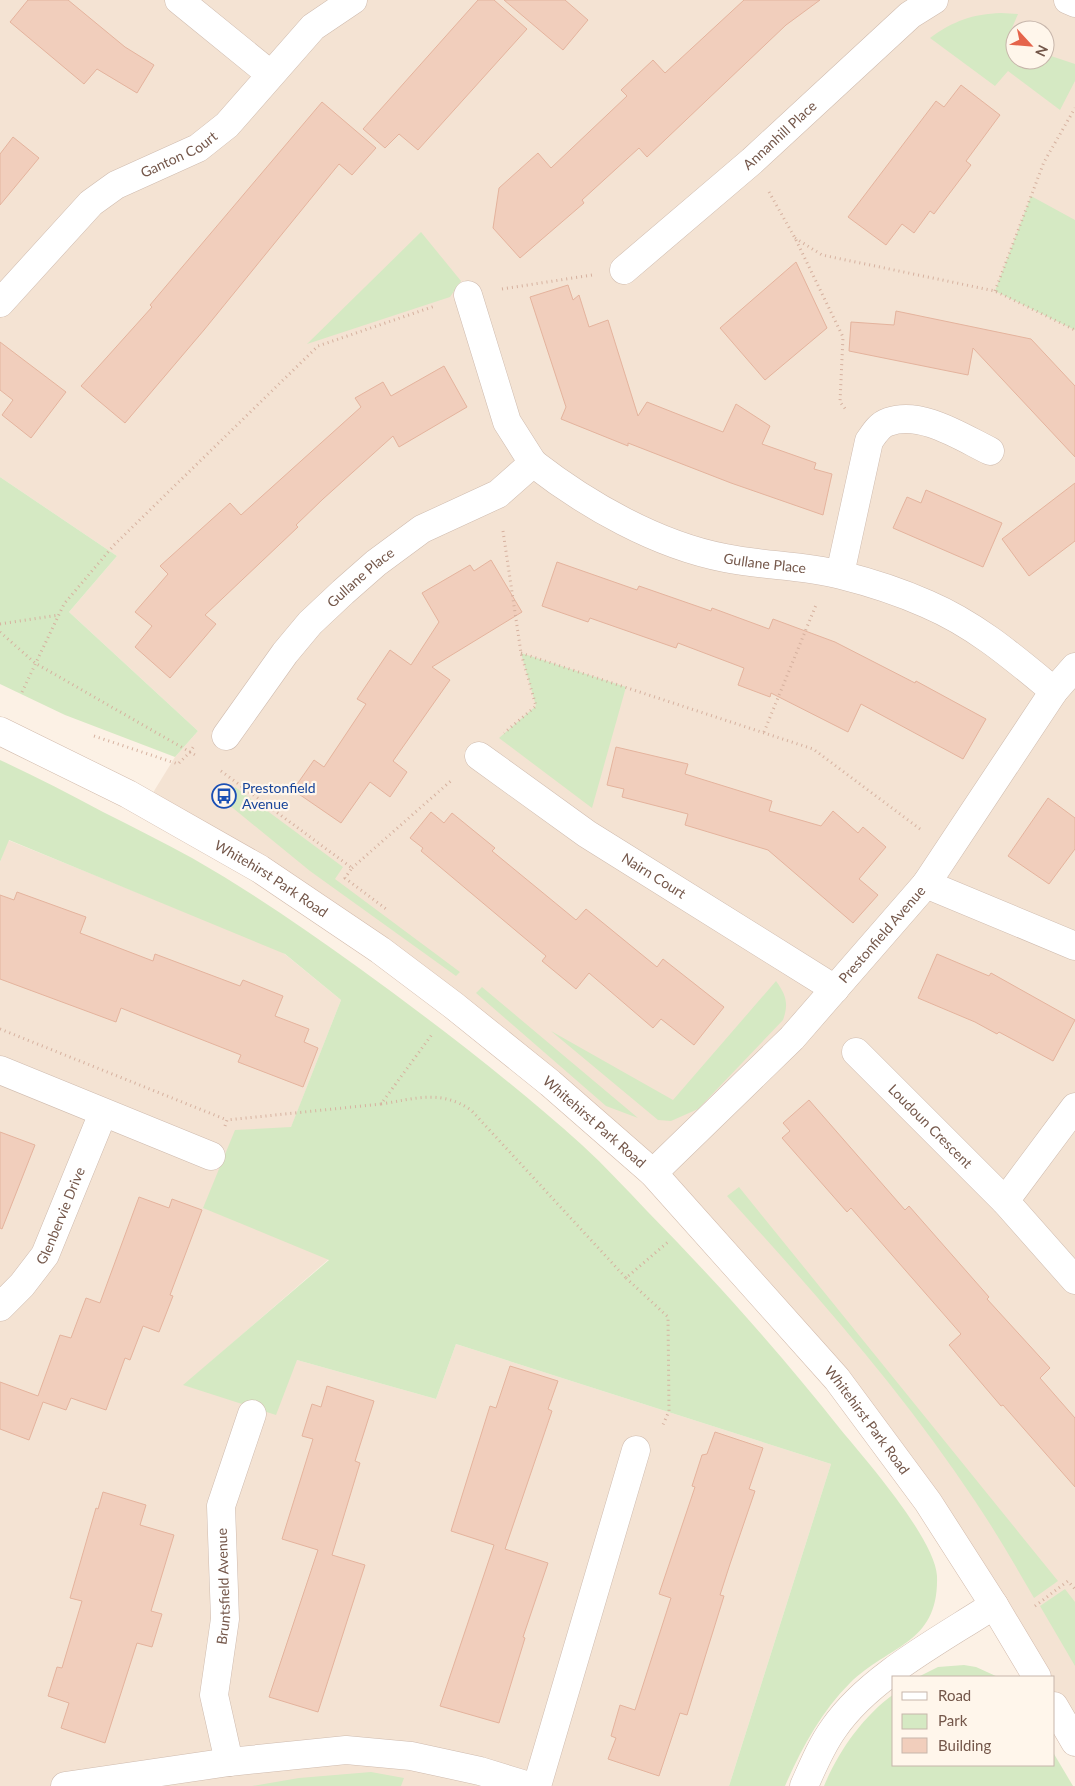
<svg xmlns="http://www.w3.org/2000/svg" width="1075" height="1786" font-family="Lato,sans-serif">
	<rect width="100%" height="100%" fill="#fcf1e5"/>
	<!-- residential -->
	<path fill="#f4e3d3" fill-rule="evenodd" d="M 0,0 L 1075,0 L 1075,1742 L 1054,1706 L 1054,1677 L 1037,1677 L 837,1379 L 550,1083 L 146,804 L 175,757 L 198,731 L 69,612 L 117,556 L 0,477 ZM 1015,30 L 1045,30 L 1045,60 L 1015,60 Z
		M 8,840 L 281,951 L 341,1000 L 252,1227 L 329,1259 L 184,1385 L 297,1360 L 436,1399 L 456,1344 L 831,1464 L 729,1786 L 0,1786 L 0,862 Z"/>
	<!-- green -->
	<path fill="#d5e9c3" d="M 1001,13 L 1018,14 L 1006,42 L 1015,45 L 1015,60 L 1045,60 L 1045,54 L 1075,64 L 1075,81 L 1060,110 L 1008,71 L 995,86 L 930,38 C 953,21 973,14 1001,13 Z
		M 1031,196 L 1075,220 L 1075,330 L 995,291 Z
		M 421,232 L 461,281 L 450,297 L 307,344 Z
		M 0,477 L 117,556 L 69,612 L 198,731 L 175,757 L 65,715 L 0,684 Z
		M 521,653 L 626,687 L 592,808 L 499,738 L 536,706 Z
		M 0,760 C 35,776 69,794 103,812 C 133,827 163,842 192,858 C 250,891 305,929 359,968 C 436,1024 512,1082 582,1145 C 605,1166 626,1189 647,1211 C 715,1280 780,1353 841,1430 C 866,1460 935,1539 937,1576 C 939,1644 890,1644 850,1683 C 821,1712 801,1749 785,1786 L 729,1786 L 831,1464 L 456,1344 L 436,1399 L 297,1360 L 276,1415 L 183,1385 L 329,1260 L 203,1208 L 235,1130 L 291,1127 L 341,1000 L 285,954 L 9,840 L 0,862 Z
		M 235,787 L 343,867 L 335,879 L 460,972 L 456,976 L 310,871 L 228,804 Z
		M 776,981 C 786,995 789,1003 783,1020 L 698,1109 L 671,1121 L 658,1120 L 551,1031 L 673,1100 Z
		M 482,987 L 638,1118 L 606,1106 L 476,993 Z
		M 739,1187 L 1058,1581 L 1034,1598 C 1015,1565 996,1532 975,1501 C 903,1392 815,1293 727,1196 Z
		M 1065,1589 L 1075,1602 L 1075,1666 L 1040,1606 Z
		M 964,1665 L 976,1667 L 998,1677 L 918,1677 L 938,1667 Z
		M 894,1694 L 894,1765 L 1054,1765 L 1054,1754 L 1073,1786 L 824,1786 C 838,1752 863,1716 894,1694 Z
		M 371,1772 L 404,1778 L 401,1786 L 252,1786 L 299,1778 Z"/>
	<!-- building -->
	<path fill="#f1cebc" stroke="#e4b39d" d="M 28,0 L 68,0 L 125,47 L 154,65 L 137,93 L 97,69 L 84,84 L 10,22 Z
		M 478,0 L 494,0 L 527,29 L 418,150 L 399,134 L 385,148 L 363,129 Z
		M 504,0 L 565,0 L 588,20 L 563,50 Z
		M 744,0 L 820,0 L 786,25 L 647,157 L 639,148 L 582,200 L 584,203 L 520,258 L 493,228 L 499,188 L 538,153 L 551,168 L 627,96 L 621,90 L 653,60 L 665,73 Z
		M 961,85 L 1000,115 L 966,161 L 971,165 L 934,214 L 930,211 L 914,233 L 902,224 L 886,245 L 848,217 L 936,101 L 944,107 Z
		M 322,102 L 376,148 L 352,175 L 339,164 L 204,330 L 125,423 L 81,386 L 152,307 L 150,305 Z
		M 13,137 L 39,158 L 0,205 L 0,154 Z
		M 796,262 L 827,328 L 765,380 L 720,328 Z
		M 568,285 L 573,300 L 579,295 L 589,327 L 608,320 L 638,416 L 647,402 L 723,432 L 736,404 L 770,426 L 762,444 L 816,463 L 814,469 L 832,474 L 823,515 L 731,483 L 628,443 L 628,446 L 561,419 L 566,407 L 530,297 Z
		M 896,311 L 1031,339 L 1075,386 L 1075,457 L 973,348 L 968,375 L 849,351 L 851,322 L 894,325 Z
		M 0,342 L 66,392 L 31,438 L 2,415 L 13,400 L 0,390 Z
		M 444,366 L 467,407 L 399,447 L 393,436 L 323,499 L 296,525 L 298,527 L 205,615 L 216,624 L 170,678 L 135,647 L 152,626 L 135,612 L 168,574 L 160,566 L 230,503 L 241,515 L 361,407 L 355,398 L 383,382 L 391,396 Z
		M 1075,483 L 1075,541 L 1029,576 L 1002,539 Z
		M 926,490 L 1002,523 L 983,567 L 893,528 L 907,497 L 921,503 Z
		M 491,560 L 522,612 L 432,667 L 450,680 L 393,761 L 407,772 L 390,797 L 370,782 L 341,823 L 293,790 L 314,760 L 324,767 L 366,704 L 357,699 L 390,650 L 411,665 L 439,622 L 422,593 L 470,565 L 474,571 Z
		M 557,562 L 637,590 L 639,586 L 711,611 L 712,608 L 769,629 L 773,619 L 835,642 L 915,683 L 916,681 L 986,719 L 963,759 L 861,704 L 848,732 L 771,693 L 770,697 L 738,685 L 744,668 L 678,643 L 676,648 L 590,618 L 588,622 L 542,606 Z
		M 616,747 L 688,764 L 685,774 L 772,801 L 769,811 L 821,826 L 833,811 L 858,833 L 863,827 L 886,847 L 859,879 L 878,895 L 853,923 L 768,850 L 685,825 L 688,814 L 622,797 L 624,789 L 607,785 Z
		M 1048,798 L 1075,818 L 1075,849 L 1049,884 L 1008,856 Z
		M 431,812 L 444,823 L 452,813 L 495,848 L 492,851 L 576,920 L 586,909 L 657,967 L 663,959 L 724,1007 L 694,1045 L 661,1019 L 653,1028 L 589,973 L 576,989 L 542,961 L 546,956 L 421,851 L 423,848 L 410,838 Z
		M 17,892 L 86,917 L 80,933 L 153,961 L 155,954 L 240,986 L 243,980 L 283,996 L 275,1016 L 309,1029 L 304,1042 L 318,1048 L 303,1087 L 238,1062 L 241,1055 L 121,1008 L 116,1022 L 0,979 L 0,895 L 14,900 Z
		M 937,954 L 989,976 L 991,973 L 1075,1020 L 1053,1061 L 999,1032 L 997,1034 L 975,1022 L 918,998 Z
		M 809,1100 L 905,1210 L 909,1206 L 989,1297 L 987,1299 L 1050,1368 L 1040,1378 L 1075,1418 L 1075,1487 L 1003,1405 L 1001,1406 L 949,1345 L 961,1334 L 851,1208 L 847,1212 L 782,1138 L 790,1131 L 783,1123 Z
		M 0,1132 L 35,1145 L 2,1229 L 0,1228 Z
		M 139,1197 L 169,1208 L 172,1199 L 202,1210 L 170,1295 L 173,1296 L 159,1332 L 143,1326 L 130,1360 L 125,1358 L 106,1410 L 71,1398 L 66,1410 L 43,1402 L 29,1440 L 0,1429 L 0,1382 L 38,1396 L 60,1335 L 71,1338 L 86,1298 L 100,1303 Z
		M 510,1366 L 558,1381 L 548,1409 L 552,1411 L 505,1549 L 548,1563 L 523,1637 L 525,1638 L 499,1723 L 440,1706 L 494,1545 L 451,1531 L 490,1406 L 496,1408 Z
		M 327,1386 L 374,1401 L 355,1461 L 360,1463 L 332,1555 L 365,1565 L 318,1712 L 269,1697 L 318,1550 L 282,1539 L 313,1439 L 302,1436 L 312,1404 L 321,1407 Z
		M 715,1432 L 763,1448 L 749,1489 L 755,1491 L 730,1564 L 720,1595 L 724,1596 L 687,1715 L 680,1713 L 659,1776 L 608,1759 L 616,1738 L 611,1736 L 620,1705 L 635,1710 L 671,1598 L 659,1594 L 695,1487 L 692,1486 L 702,1455 L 707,1454 Z
		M 103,1492 L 146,1505 L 140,1525 L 174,1535 L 151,1611 L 162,1614 L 152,1647 L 137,1643 L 105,1743 L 61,1728 L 69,1703 L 48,1696 L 57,1667 L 62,1668 L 82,1601 L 70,1598 L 96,1508 L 98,1509 Z"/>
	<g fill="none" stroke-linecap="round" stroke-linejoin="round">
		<!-- street casing -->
		<g stroke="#cfbbae" stroke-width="29">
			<g id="street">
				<path d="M 179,0 L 270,74"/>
				<path d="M 1068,0 L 1075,3"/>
				<path id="s1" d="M 624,270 L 752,161 L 910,15 L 934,0"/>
				<path d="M 468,295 L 507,422 L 533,463"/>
				<path id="s2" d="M 0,303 L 91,203 L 116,185 L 198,148 L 227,125 L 313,27 L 353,0"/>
				<path d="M 840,574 L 869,441 C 874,434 879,425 888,422 C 921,410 961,437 990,451"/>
				<path id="s3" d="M 226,736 L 285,653 L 310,623 L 343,592 L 376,563 L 422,529 L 498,494 L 533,463 C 587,505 657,545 725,558 C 763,566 803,565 841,575 C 869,582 900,592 927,604 C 976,625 1013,657 1054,691"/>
				<path id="s4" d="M 479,756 L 587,834 L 835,989"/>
				<path d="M 926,884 L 1075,946"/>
				<path id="s5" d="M 856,1052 L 1005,1201 L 1075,1280"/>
				<path d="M 0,1070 L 211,1156"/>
				<path id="s6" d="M 653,1173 L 792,1038 L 926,884 L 1054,691 L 1075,667"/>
				<path d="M 1005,1201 L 1075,1107"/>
				<path id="s7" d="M 0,1307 L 22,1285 L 45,1255 L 103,1113"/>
				<path id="s8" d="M 229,1762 L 214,1695 L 225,1619 L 221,1506 L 252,1414"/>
				<path d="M 65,1786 L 229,1762 L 346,1750 L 411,1756 L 480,1771 L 529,1786"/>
				<path d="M 537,1786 L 636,1450"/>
				<path d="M 804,1786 C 813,1766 821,1746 834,1728 C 869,1677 942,1639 994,1605"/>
			</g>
		</g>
		<!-- secondary casing -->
		<g stroke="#d2baab" stroke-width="29">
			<g id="secondary">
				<path id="s9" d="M 0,731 L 128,794 L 260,869 L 380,950 L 453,1005 L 550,1083 L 653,1173 L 837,1379 L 928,1502 L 994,1605 L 1037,1677"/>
				<path d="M 1054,1706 L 1075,1742"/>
			</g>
		</g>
		<!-- path -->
		<path stroke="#d6b19f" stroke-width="3" stroke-dasharray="1 4" stroke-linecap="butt" d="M 769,192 L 795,238 L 843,337 L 840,402 L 847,411
			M 795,238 L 822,255 L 995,291 L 1075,330
			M 502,289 L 592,275
			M 995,291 L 1044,162 L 1075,108
			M 503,531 L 521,653 L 536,706 L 504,733
			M 0,624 L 59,615
			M 0,632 L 35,663 L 190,752 L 194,746
			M 521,653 L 813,749 L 920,829
			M 22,692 L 64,604 L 114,545 L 318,346 L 435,306
			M 764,732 L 816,605
			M 94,736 L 178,764 L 190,752 L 197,756
			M 221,771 L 352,868 L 345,878 L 386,909
			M 352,868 L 453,779
			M 0,1029 L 227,1120
			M 381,1104 C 415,1099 440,1089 471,1110 L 626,1278 L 669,1241
			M 225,1126 L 227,1120 L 381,1104 L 433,1033
			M 626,1278 L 668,1317 L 669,1411 L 662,1427
			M 1035,1606 L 1068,1581 L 1075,1589"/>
		<!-- street -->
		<use href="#street" stroke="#fff" stroke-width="28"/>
		<!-- secondary -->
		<use href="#secondary" stroke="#fff" stroke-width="28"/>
	</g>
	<!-- icons -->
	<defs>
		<g id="bus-ring" transform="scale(1.25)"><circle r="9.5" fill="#fff6eb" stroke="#1a4fb4" stroke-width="1.5"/><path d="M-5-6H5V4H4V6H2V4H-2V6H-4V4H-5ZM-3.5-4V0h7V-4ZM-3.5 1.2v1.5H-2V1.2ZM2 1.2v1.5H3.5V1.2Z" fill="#1a4fb4"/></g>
	</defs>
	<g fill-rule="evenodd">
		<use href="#bus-ring" x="224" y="796"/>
	</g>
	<g text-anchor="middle" stroke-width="4.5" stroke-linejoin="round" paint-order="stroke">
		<!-- street labels -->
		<g font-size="14" fill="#74574a" stroke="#fff6eb">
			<text dy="5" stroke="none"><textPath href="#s1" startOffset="206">Annanhill Place</textPath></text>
			<text dy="5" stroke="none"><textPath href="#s2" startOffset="236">Ganton Court</textPath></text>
			<text dy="5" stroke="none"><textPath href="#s3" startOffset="674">Gullane Place</textPath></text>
			<text dy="5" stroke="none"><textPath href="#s3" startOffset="209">Gullane Place</textPath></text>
			<text dy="5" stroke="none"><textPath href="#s4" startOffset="212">Nairn Court</textPath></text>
			<text dy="5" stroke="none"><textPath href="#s9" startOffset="309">Whitehirst Park Road</textPath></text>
			<text dy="5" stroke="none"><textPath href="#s6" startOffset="331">Prestonfield Avenue</textPath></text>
			<text dy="5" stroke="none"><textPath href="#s9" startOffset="714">Whitehirst Park Road</textPath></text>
			<text dy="5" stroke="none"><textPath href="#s5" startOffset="105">Loudoun Crescent</textPath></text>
			<text dy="5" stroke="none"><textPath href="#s7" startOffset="111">Glenbervie Drive</textPath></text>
			<text dy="5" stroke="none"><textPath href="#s9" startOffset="1119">Whitehirst Park Road</textPath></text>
			<text dy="5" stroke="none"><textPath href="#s8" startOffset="178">Bruntsfield Avenue</textPath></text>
		</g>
		<!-- transit labels -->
		<g font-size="14" fill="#164399" stroke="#fff6eb" text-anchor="start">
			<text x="242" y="793">Prestonfield<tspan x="242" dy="16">Avenue</tspan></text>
		</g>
	</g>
	<!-- legend -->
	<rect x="892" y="1676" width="162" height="90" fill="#fff6eb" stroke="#c7b6ab"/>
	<rect x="902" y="1692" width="25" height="8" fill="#ffffff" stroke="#c7b6ab"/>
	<text x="938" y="1701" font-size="15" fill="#74574a">Road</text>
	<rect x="902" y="1714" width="25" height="15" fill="#d5e9c3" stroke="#c7b6ab"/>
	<text x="938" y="1726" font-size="15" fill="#74574a">Park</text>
	<rect x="902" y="1738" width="25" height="15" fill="#f1cebc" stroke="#c7b6ab"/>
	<text x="938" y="1751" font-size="15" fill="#74574a">Building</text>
	<!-- north arrow -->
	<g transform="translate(1030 45) rotate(116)"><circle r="24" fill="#fff6eb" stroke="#c7b6ab"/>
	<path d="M0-4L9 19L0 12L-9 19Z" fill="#e5644b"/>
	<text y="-8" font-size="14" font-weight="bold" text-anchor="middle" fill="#74574a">N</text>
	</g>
</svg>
